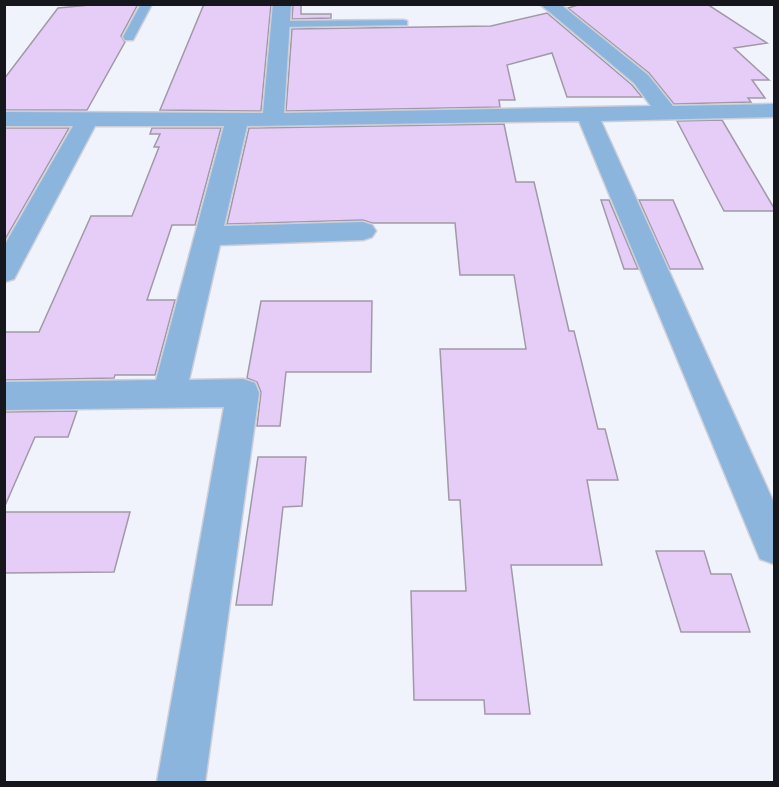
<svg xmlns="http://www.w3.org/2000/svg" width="779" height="787" font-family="'Sofia Sans Condensed',sans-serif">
	<rect width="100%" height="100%" fill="#f0f2fc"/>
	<!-- building -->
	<path fill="#e5cdf7" stroke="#a199a7" stroke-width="1.5" d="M 101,4 L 138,4 L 121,36 L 125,42 L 87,110 L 4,110 L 4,79 L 58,8 Z
		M 204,4 L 271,4 L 261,111 L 160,110 Z
		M 293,4 L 301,4 L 301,14 L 331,14 L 331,18 L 292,19 Z
		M 581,4 L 707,4 L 767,43 L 734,48 L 769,80 L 752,80 L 765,98 L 748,98 L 751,102 L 674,104 L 649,73 L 568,8 Z
		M 547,13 L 632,85 L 642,97 L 567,97 L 552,53 L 507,65 L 515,100 L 499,100 L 500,107 L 286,111 L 292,29 L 491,26 Z
		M 722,120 L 774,208 L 774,211 L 724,211 L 677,121 Z
		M 504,124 L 516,182 L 534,182 L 569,331 L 574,331 L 598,429 L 605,429 L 618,480 L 587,480 L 602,565 L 511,565 L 530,714 L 485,714 L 484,700 L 414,700 L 411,591 L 466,591 L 460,500 L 449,500 L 440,349 L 526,349 L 514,275 L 460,275 L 455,223 L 372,223 L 363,220 L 227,224 L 249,128 Z
		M 4,128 L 69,128 L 4,241 Z
		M 152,128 L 221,128 L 195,225 L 172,225 L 147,300 L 175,300 L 155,375 L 115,375 L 114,378 L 4,380 L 4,332 L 39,332 L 91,216 L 132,216 L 159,147 L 154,147 L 160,134 L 150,134 Z
		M 601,200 L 609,200 L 638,269 L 624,269 Z
		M 639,200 L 673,200 L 703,269 L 670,269 Z
		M 261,301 L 372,301 L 371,372 L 286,372 L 280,426 L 257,426 L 261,392 L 257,382 L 247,378 Z
		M 77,411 L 68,437 L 35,437 L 4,508 L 4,412 Z
		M 258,457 L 306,457 L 302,506 L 283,507 L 272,605 L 236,605 Z
		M 4,512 L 130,512 L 114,572 L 4,573 Z
		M 656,551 L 704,551 L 711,574 L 731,574 L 750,632 L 681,632 Z"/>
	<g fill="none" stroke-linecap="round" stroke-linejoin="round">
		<!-- lane casing -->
		<g stroke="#cdcfd8" stroke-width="3">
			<path id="lane" d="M 141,4 L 152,4 L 133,40 L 125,40 L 123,37 Z
				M 403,20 L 407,21 L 407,25 L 279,27 L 273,24 L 279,21 Z"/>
		</g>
		<!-- street casing -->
		<g stroke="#cdcfd8" stroke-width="3">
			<path id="street" d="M 273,4 L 291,4 L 284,113 L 651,106 L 634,83 L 540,4 L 560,4 L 648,75 L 673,106 L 774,104 L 774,117 L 601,121 L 774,503 L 774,564 L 760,559 L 579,121 L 247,126 L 224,226 L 363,222 L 372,225 L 376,231 L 372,237 L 363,240 L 220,245 L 189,380 L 243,379 L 255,383 L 259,393 L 205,782 L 157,782 L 224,407 L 4,410 L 4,382 L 156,380 L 224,126 L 95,126 L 14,279 L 4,282 L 4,246 L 73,126 L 4,126 L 4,112 L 263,113 Z"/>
		</g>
		<!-- lane -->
		<use href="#lane" fill="#8cb5de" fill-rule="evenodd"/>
		<!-- street -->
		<use href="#street" fill="#8cb5de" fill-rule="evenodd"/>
	</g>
	<!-- border -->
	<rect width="779" height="787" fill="none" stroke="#16171d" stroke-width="12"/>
</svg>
